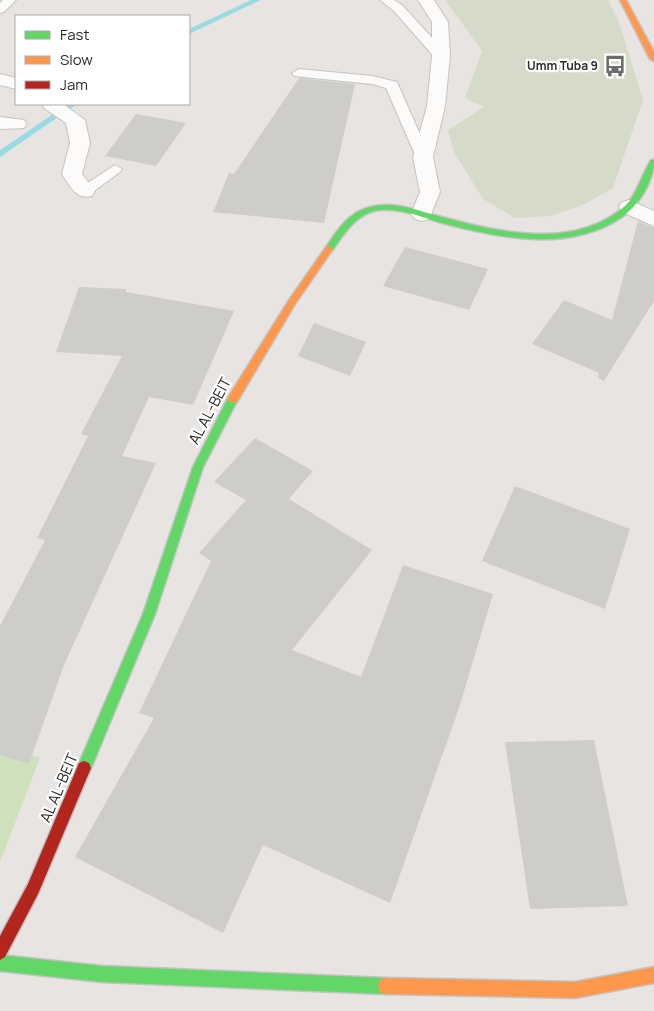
<svg xmlns="http://www.w3.org/2000/svg" width="654" height="1011" font-family="Manrope,sans-serif">
	<rect width="100%" height="100%" fill="#e8e4e1"/>
	<!-- green -->
	<path fill="#cfe1bc" d="M 0,742 L 40,758 L 0,862 Z"/>
	<!-- cemetery -->
	<path fill="#d6dbc9" d="M 445,0 L 608,0 L 619,22 L 643,100 L 613,188 L 585,204 L 551,216 L 515,218 L 483,199 L 454,152 L 448,130 L 484,107 L 465,98 L 482,51 Z"/>
	<g fill="none" stroke-linecap="round" stroke-linejoin="round">
		<!-- stream -->
		<path fill="#9adae4" fill-rule="evenodd" d="M 251,0 L 261,0 L 189,34 L 189,29 Z
			M 68,104 L 77,104 L 0,157 L 0,150 Z"/>
	</g>
	<!-- building -->
	<path fill="#cfcdca" d="M 299,78 L 355,84 L 324,223 L 213,212 L 229,173 L 234,174 Z
		M 136,114 L 186,123 L 156,166 L 105,156 Z
		M 638,221 L 654,228 L 654,301 L 604,381 L 598,378 L 599,373 L 532,344 L 564,300 L 612,320 Z
		M 405,247 L 488,269 L 469,310 L 383,286 Z
		M 79,287 L 126,289 L 126,292 L 234,311 L 193,405 L 149,397 L 122,456 L 156,463 L 64,665 L 29,764 L 0,755 L 0,626 L 45,540 L 37,538 L 88,436 L 81,434 L 122,356 L 56,352 Z
		M 314,323 L 366,342 L 350,376 L 298,356 Z
		M 255,438 L 313,471 L 289,499 L 372,550 L 292,650 L 361,677 L 403,565 L 493,594 L 459,708 L 390,903 L 263,845 L 223,933 L 75,857 L 154,718 L 139,713 L 211,561 L 199,553 L 246,500 L 214,482 Z
		M 515,486 L 630,529 L 605,609 L 482,561 Z
		M 594,740 L 628,906 L 530,909 L 505,742 Z"/>
	<g fill="none" stroke-linecap="round" stroke-linejoin="round">
		<!-- lane casing -->
		<g stroke="#c4c3c3" stroke-width="2">
			<path id="lane" d="M 3,0 L 16,0 L 4,12 L 0,13 L 0,3 Z
				M 380,0 L 394,0 L 402,5 L 446,53 L 447,56 L 446,59 L 436,59 L 394,11 Z
				M 299,69 L 372,76 L 397,82 L 430,157 L 428,160 L 418,160 L 416,157 L 386,88 L 372,84 L 294,76 L 292,73 Z
				M 115,165 L 122,169 L 120,172 L 90,194 L 80,194 L 78,191 L 80,188 Z"/>
		</g>
		<!-- street casing -->
		<g stroke="#c4c3c3" stroke-width="2">
			<path id="street" d="M 418,0 L 434,0 L 448,22 L 450,56 L 445,106 L 433,157 L 440,192 L 429,219 L 422,221 L 415,219 L 411,214 L 420,192 L 413,157 L 427,106 L 432,56 L 432,22 Z
				M 0,74 L 16,78 L 16,89 L 0,85 Z
				M 42,104 L 63,104 L 85,120 L 90,143 L 82,174 L 95,191 L 92,196 C 76,200 70,186 62,174 L 70,143 L 66,123 L 44,108 Z
				M 0,117 L 24,120 L 27,124 L 24,128 L 0,129 Z
				M 629,200 L 654,211 L 654,226 L 622,212 L 619,207 L 622,202 Z"/>
		</g>
		<!-- fast casing -->
		<g stroke="#c4c3c3" stroke-width="3">
			<path id="fast" d="M 651,160 L 654,160 C 654,181 639,205 622,217 C 569,253 500,238 442,223 C 422,217 400,208 379,210 C 356,213 344,234 332,251 L 326,251 L 325,249 C 336,232 347,214 367,208 C 391,200 416,210 438,216 C 497,232 574,251 625,206 C 637,195 642,174 651,160 Z
				M 233,395 L 238,399 L 203,467 L 155,614 L 89,773 L 84,775 L 79,773 L 77,768 L 143,614 L 193,467 L 229,396 Z
				M 0,955 L 102,966 L 386,978 L 392,980 L 394,986 L 392,992 L 386,994 L 102,982 L 0,971 Z"/>
		</g>
		<!-- slow casing -->
		<g stroke="#c4c3c3" stroke-width="3">
			<path id="slow" d="M 620,0 L 626,0 L 654,52 L 654,61 L 650,59 Z
				M 329,246 L 333,249 L 295,304 L 237,402 L 229,402 L 228,399 L 229,396 L 289,300 L 326,247 Z
				M 654,967 L 654,983 L 575,998 L 386,994 L 380,992 L 378,986 L 380,980 L 386,978 L 575,982 Z"/>
		</g>
		<!-- jam casing -->
		<g stroke="#c4c3c3" stroke-width="3">
			<path id="jam" d="M 84,761 L 89,763 L 91,768 L 38,894 L 5,957 L 0,960 L 0,936 L 28,884 L 79,763 Z"/>
		</g>
		<!-- lane -->
		<use href="#lane" fill="#fcfbfa" fill-rule="evenodd"/>
		<!-- street -->
		<use href="#street" fill="#fcfbfa" fill-rule="evenodd"/>
		<!-- fast -->
		<use href="#fast" fill="#63d668" fill-rule="evenodd"/>
		<!-- slow -->
		<use href="#slow" fill="#ff974d" fill-rule="evenodd"/>
		<!-- jam -->
		<use href="#jam" fill="#b3261e" fill-rule="evenodd"/>
	</g>
	<!-- icons -->
	<defs>
		<g id="bus-bare" transform="scale(1.725)"><path d="M-5-6H5V4H4V6H2V4H-2V6H-4V4H-5ZM-3.5-4V0h7V-4ZM-3.5 1.2v1.5H-2V1.2ZM2 1.2v1.5H3.5V1.2Z" fill="#6d6c6b" stroke="#fff" stroke-width="2.5" paint-order="stroke"/></g>
	</defs>
	<g fill-rule="evenodd">
		<use href="#bus-bare" x="615" y="66"/>
	</g>
	<g text-anchor="middle" stroke-width="4.5" stroke-linejoin="round" paint-order="stroke">
		<!-- far-poi labels -->
		<g font-size="12" font-weight="bold" fill="#2b2b2b" stroke="#fff" text-anchor="end">
			<text x="598" y="70">Umm Tuba 9</text>
		</g>
		<!-- street labels -->
		<g font-size="15" fill="#2b2b2b" stroke="#fff">
			<text transform="translate(210 411) rotate(-62)" y="5">AL AL-BEIT</text>
			<text transform="translate(59 788) rotate(-67)" y="5">AL AL-BEIT</text>
		</g>
	</g>
	<!-- legend -->
	<rect x="15" y="15" width="175" height="90" fill="#ffffff" stroke="#aaaaaa"/>
	<rect x="25" y="31" width="25" height="8" fill="#63d668" stroke="#aaaaaa"/>
	<text x="60" y="40" font-size="15" fill="#2b2b2b">Fast</text>
	<rect x="25" y="56" width="25" height="8" fill="#ff974d" stroke="#aaaaaa"/>
	<text x="60" y="65" font-size="15" fill="#2b2b2b">Slow</text>
	<rect x="25" y="81" width="25" height="8" fill="#b3261e" stroke="#aaaaaa"/>
	<text x="60" y="90" font-size="15" fill="#2b2b2b">Jam</text>
</svg>
